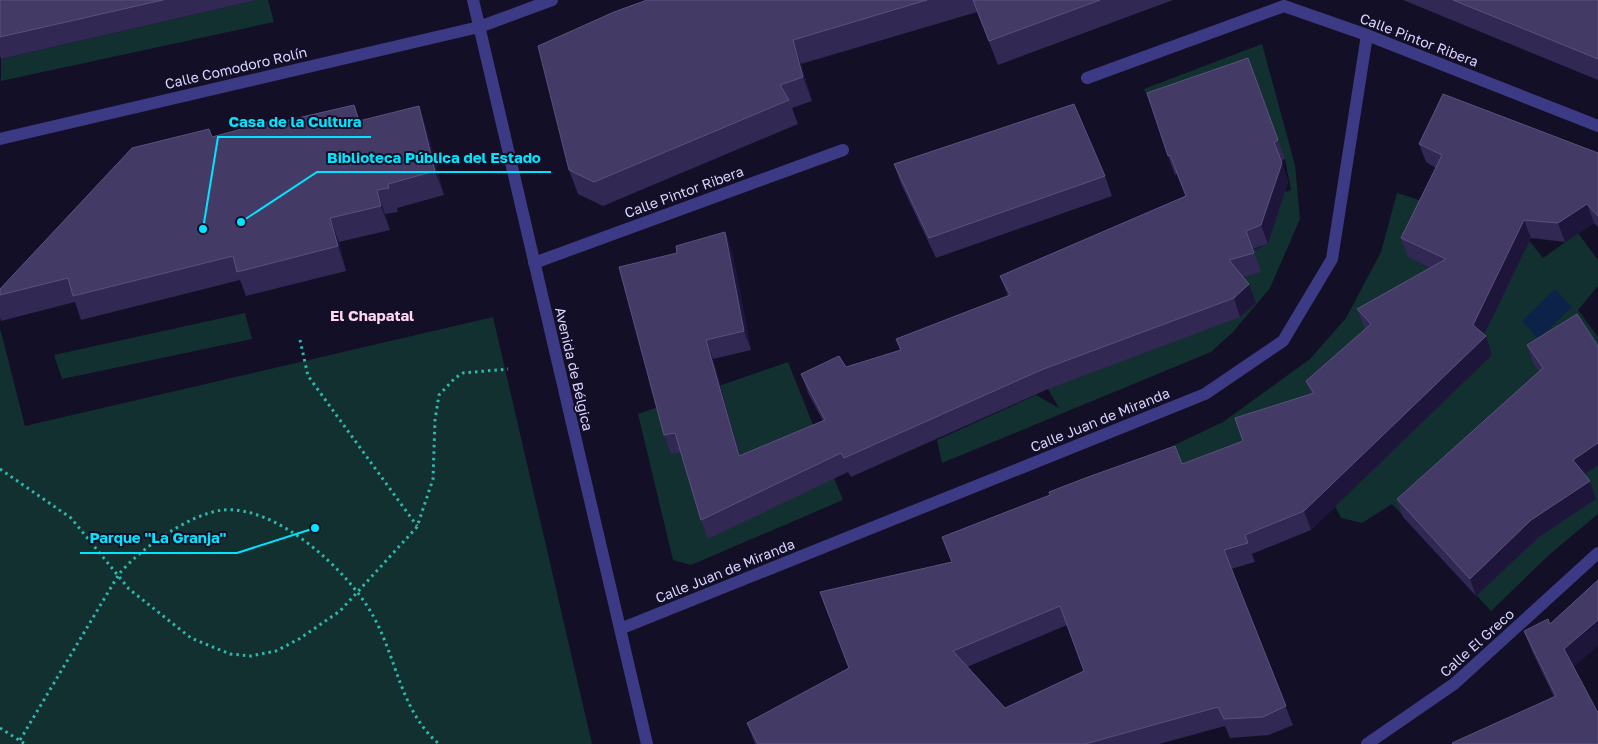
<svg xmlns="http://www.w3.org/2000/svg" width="1598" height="744" font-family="'Golos Text',sans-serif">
	<rect width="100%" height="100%" fill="#130f26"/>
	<!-- green -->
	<path fill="#12302f" d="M 257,0 L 268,0 L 274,22 L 1,81 L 1,59 Z
		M 1262,44 L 1295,165 L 1300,219 L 1270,288 L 1233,332 L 1211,352 L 942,463 L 937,440 L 1036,395 L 1059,408 L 1048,389 L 1253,250 L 1268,244 L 1266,197 L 1291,190 L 1285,159 L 1154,112 L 1144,89 Z
		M 1397,193 L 1523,233 L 1543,258 L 1578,233 L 1598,260 L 1598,286 L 1578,310 L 1598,337 L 1598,514 L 1550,554 L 1491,611 L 1392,504 L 1362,523 L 1341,518 L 1291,421 L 1259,487 L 1143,460 L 1223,422 L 1310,359 L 1346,318 L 1381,252 Z
		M 245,313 L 252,339 L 62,379 L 54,355 Z
		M 493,317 L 592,744 L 0,744 L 0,328 L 25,426 Z
		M 788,362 L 843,500 L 691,565 L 673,560 L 638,414 Z"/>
	<!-- water -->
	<path fill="#0c2248" d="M 1555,289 L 1572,307 L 1538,339 L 1522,321 Z"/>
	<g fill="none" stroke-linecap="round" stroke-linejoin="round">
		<!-- path -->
		<path stroke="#2fb8b0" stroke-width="3" stroke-dasharray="2.5 4" stroke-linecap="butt" d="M 300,340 L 308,376 L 417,526
			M 0,469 L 71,518 L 129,589 L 191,638 L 230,654 L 251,656 L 276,651 L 299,639 L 340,611 L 417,527 L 433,479 L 435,420 L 439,395 L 455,378 L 463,373 L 508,369
			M 0,728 L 25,744
			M 20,740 L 119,574 C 140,549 189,514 223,510 C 277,505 348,571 372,614 C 397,657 400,711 439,744"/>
		<!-- minor -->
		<path stroke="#3d3a85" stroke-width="12" d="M 473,0 L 647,744
			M 1087,78 L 1284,6 L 1367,35 L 1598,126
			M 0,139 L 479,27 L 552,0
			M 534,263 L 843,150
			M 620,629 L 1205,394 L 1283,341 L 1332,259 L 1367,35
			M 1367,744 L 1454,684 L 1598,553"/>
	</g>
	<!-- wall -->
	<path fill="#312854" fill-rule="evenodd" d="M 0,0 L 257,0 L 1,59 L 0,56 Z
		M 647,0 L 1173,0 L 998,65 L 977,12 L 801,64 L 812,101 L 792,108 L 798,124 L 603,206 L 578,194 L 569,170 Z
		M 1403,0 L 1598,0 L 1598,80 Z
		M 1248,58 L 1285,159 L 1281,161 L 1288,182 L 1268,244 L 1253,249 L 1261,272 L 1243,277 L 1256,303 L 1240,317 L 1048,389 L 851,477 L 848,472 L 708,539 L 701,520 L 681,452 L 671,454 L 664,435 L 677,253 L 725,232 L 732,251 L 751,350 L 713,359 L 740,455 L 823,421 L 808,393 L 801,374 L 846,367 L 900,350 L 896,339 L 1008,296 L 1000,276 L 1186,196 L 1177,174 L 1175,175 L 1168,156 Z
		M 354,105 L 360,121 L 427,130 L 444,195 L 397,208 L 398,212 L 385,214 L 390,230 L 339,242 L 346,271 L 246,296 L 240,280 L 81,320 L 75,302 L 1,321 L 0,317 L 0,289 L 212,137 Z
		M 1419,144 L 1598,153 L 1598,227 L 1594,223 L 1565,242 L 1531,238 L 1484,335 L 1492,355 L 1311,530 L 1252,554 L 1255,562 L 1231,569 L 1293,725 L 1269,735 L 1230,738 L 1225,726 L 1159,744 L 755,744 L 747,723 L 849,668 L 820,592 L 951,562 L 1182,464 L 1243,441 L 1311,394 L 1306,381 L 1365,329 L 1357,309 L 1431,268 L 1408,257 L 1401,238 L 1436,168 L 1426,162 ZM 1067,625 L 1084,671 L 1005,708 L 967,667 Z
		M 894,164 L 1105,176 L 1112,196 L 936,258 L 901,184 Z
		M 1577,314 L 1584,475 L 1590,481 L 1596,499 L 1538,538 L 1476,596 L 1403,517 L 1397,499 L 1539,371 L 1533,363 L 1527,345 Z
		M 1524,631 L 1573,667 L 1598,713 L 1554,697 L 1532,651 Z"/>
	<!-- shaded-wall -->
	<path fill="#1d163a" d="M 793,40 L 801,64 L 812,101 L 803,77 Z
		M 419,106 L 427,130 L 444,195 L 435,171 Z
		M 1274,142 L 1288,182 L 1268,244 L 1261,225 Z
		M 377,190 L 385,214 L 390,230 L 381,206 Z
		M 1587,204 L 1594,223 L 1565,242 L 1558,223 Z
		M 330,218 L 339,242 L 346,271 L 338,246 Z
		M 1524,220 L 1531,238 L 1481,341 L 1486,336 L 1492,355 L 1311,530 L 1304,511 L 1473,325 Z
		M 725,232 L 732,251 L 751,350 L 744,331 Z
		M 1249,284 L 1256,303 L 1240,317 L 1234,298 Z
		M 706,340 L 713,359 L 745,475 L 739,456 Z
		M 1598,443 L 1598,465 L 1579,478 L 1573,460 Z
		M 1590,481 L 1596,499 L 1538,538 L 1476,596 L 1470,579 L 1531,520 Z
		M 1598,620 L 1598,646 L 1571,669 L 1564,649 Z"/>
	<!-- building -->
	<path fill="#433a66" stroke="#5a527e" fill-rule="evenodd" d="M 0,0 L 163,0 L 0,37 Z
		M 647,0 L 927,0 L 793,40 L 803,77 L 780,85 L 789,100 L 594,182 L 569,170 L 538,46 L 614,12 Z
		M 973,0 L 1100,0 L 989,41 Z
		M 1453,0 L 1598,0 L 1598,59 Z
		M 1248,58 L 1278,140 L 1274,142 L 1282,163 L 1261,225 L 1246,231 L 1254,253 L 1229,260 L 1249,284 L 1234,298 L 1041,370 L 844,458 L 841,453 L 701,520 L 675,433 L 664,435 L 619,267 L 677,253 L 676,246 L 725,232 L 744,331 L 706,340 L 739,456 L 825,420 L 801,374 L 839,356 L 846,367 L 901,350 L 896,339 L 1010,295 L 1000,276 L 1186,196 L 1170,155 L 1168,156 L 1147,93 Z
		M 1443,94 L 1598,153 L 1598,216 L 1587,204 L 1558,223 L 1524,220 L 1473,325 L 1486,336 L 1304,511 L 1245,535 L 1248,543 L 1224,550 L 1286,706 L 1263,717 L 1224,719 L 1218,707 L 1085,744 L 758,744 L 747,723 L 849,668 L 820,592 L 952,562 L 942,537 L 1050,495 L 1049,492 L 1088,477 L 1175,446 L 1182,464 L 1243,441 L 1235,418 L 1314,393 L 1306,381 L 1371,324 L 1357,309 L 1446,259 L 1401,238 L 1442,155 L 1419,144 ZM 1060,606 L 1084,671 L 1005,708 L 953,651 Z
		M 1074,104 L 1105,176 L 929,238 L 894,164 Z
		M 354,105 L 359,121 L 419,106 L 435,171 L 388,184 L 389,188 L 377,190 L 381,206 L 330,218 L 338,246 L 237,272 L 233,256 L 73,296 L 68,278 L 0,295 L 0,289 L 132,148 L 209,129 L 212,137 L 271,121 L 272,124 Z
		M 1577,314 L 1598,346 L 1598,443 L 1573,460 L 1590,481 L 1531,520 L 1470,579 L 1397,499 L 1543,368 L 1527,345 Z
		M 1598,580 L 1598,620 L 1564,649 L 1598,713 L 1598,744 L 1453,744 L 1452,743 L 1556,696 L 1524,631 L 1548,619 L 1550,624 Z"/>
	<g text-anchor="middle" stroke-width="4" stroke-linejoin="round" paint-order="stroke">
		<!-- street labels -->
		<g font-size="14" fill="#d9d4ff" stroke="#130f26">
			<text transform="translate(1419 40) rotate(21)" y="5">Calle Pintor Ribera</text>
			<text transform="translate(236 68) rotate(-13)" y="5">Calle Comodoro Rolín</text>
			<text transform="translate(684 192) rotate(-20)" y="5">Calle Pintor Ribera</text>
			<text transform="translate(574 369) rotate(77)" y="5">Avenida de Bélgica</text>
			<text transform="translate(1100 420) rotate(-22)" y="5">Calle Juan de Miranda</text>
			<text transform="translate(725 571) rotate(-22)" y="5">Calle Juan de Miranda</text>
			<text transform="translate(1477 643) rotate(-42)" y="5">Calle El Greco</text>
		</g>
		<!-- neighbourhood labels -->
		<g font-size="15" font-weight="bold" fill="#ffd6f0" stroke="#130f26">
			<text x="372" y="321">El Chapatal</text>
		</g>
	</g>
	<!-- callouts -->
	<path fill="none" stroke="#00e5ff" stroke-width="2" d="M203 229L218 137H371M241 222L317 172H551M315 528L237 553H80"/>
	<g fill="#00e5ff" stroke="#130f26" stroke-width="2">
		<circle cx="203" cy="229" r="5"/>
		<circle cx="241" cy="222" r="5"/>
		<circle cx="315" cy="528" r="5"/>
	</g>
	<g font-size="15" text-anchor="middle" font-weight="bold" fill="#00e5ff" stroke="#130f26" stroke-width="4" stroke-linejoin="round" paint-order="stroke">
		<text x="295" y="127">Casa de la Cultura</text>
		<text x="434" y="163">Biblioteca Pública del Estado</text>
		<text x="158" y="543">Parque "La Granja"</text>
	</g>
</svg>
